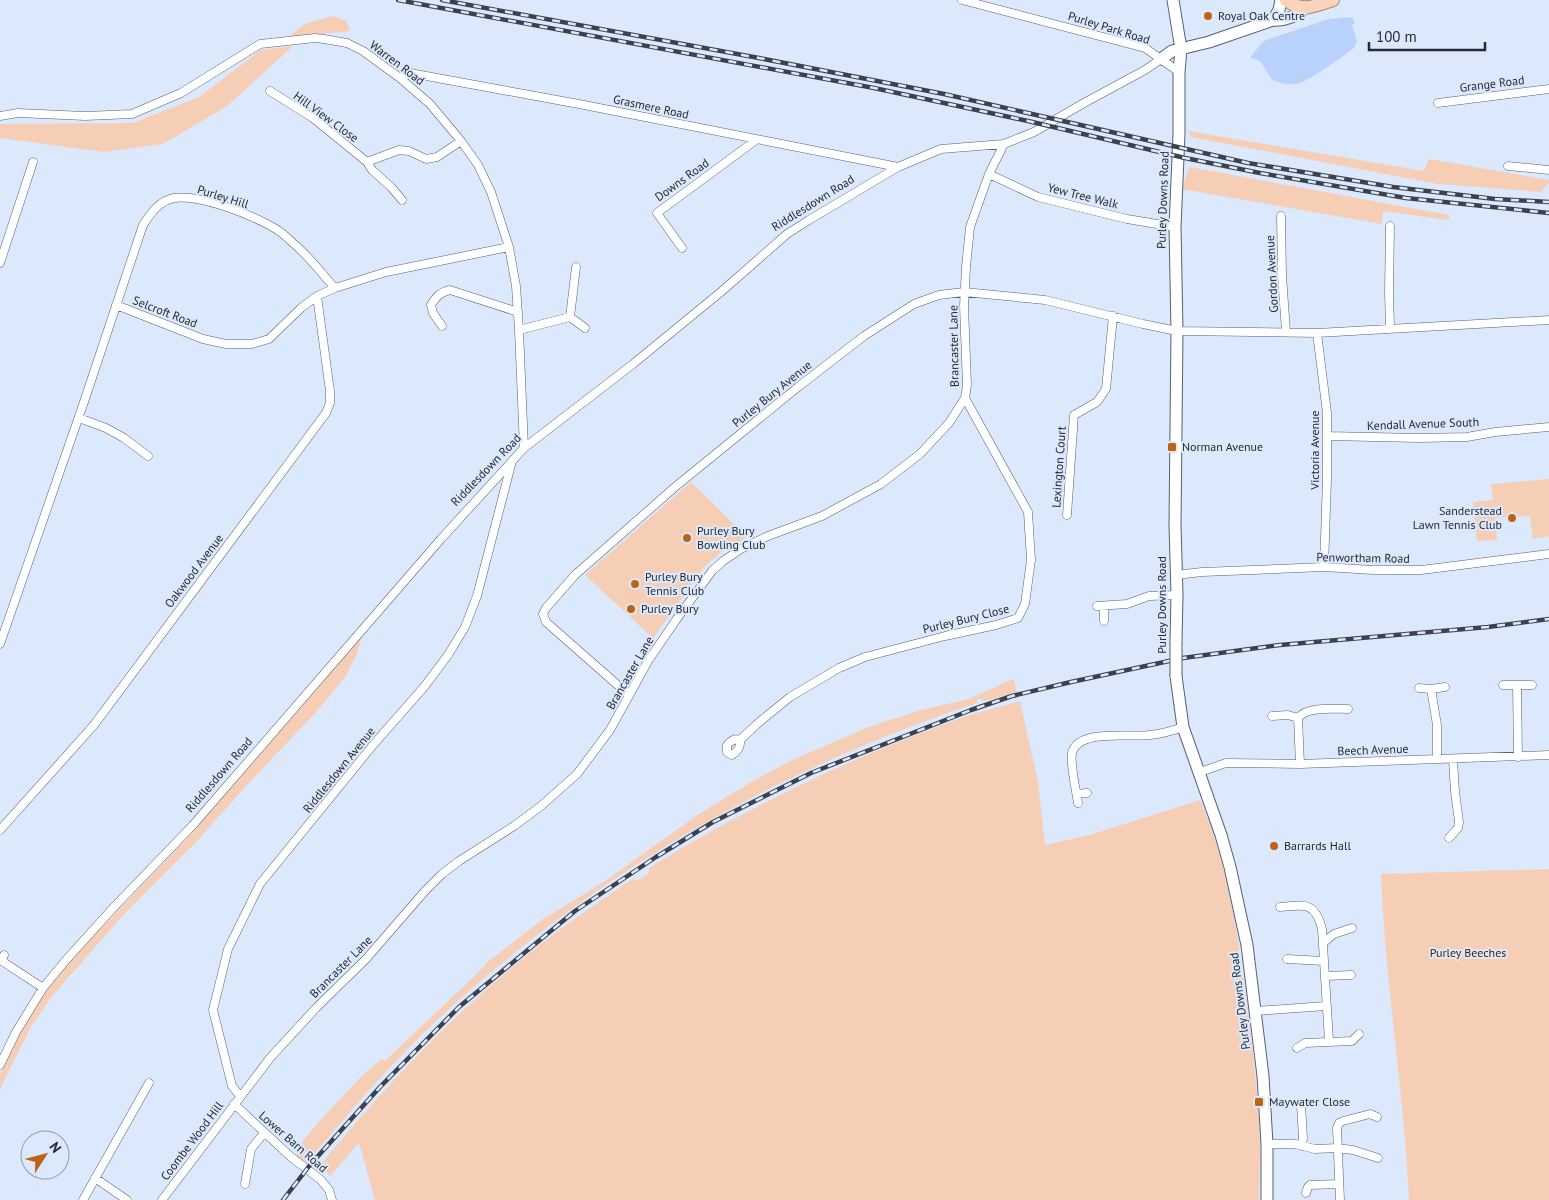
<svg xmlns="http://www.w3.org/2000/svg" width="1549" height="1200" font-family="'PT Sans',sans-serif">
	<rect width="100%" height="100%" fill="#dce8fb"/>
	<!-- green -->
	<path fill="#f6ceb6" d="M 332,16 L 346,21 L 350,31 L 288,37 L 305,24 Z
		M 293,46 L 227,106 L 163,144 L 104,152 L 0,138 L 0,124 L 133,123 L 199,97 L 261,50 Z
		M 1188,131 L 1424,171 L 1429,159 L 1549,180 L 1549,183 L 1541,192 L 1438,184 L 1191,137 Z
		M 1189,167 L 1449,215 L 1449,220 L 1383,211 L 1382,224 L 1182,189 Z
		M 1549,479 L 1549,536 L 1533,539 L 1530,516 L 1495,518 L 1497,540 L 1477,541 L 1473,502 L 1493,500 L 1491,484 Z
		M 691,482 L 747,537 L 725,549 L 705,566 L 653,638 L 585,575 Z
		M 363,634 L 356,656 L 345,677 L 316,712 L 244,788 L 197,841 L 126,912 L 53,995 L 32,1025 L 10,1068 L 0,1090 L 0,1074 L 19,1033 L 45,990 L 69,962 L 196,829 Z
		M 1013,679 L 1017,692 L 985,701 L 982,701 L 981,698 L 977,700 L 977,703 C 771,772 595,873 436,1021 C 390,1064 349,1113 308,1161 L 304,1162 L 293,1155 L 297,1154 L 303,1141 L 323,1117 L 365,1073 L 382,1059 L 385,1061 L 486,965 L 485,964 L 542,920 L 605,881 L 699,814 L 753,781 L 790,761 L 869,727 L 921,710 L 969,699 Z
		M 1020,701 L 1038,782 L 1045,845 L 1090,835 L 1200,800 C 1226,860 1237,926 1245,991 C 1252,1042 1258,1092 1260,1143 C 1260,1162 1259,1181 1259,1200 L 375,1200 L 359,1143 L 330,1176 L 325,1171 L 321,1176 L 317,1172 L 317,1170 L 323,1162 C 386,1085 453,1014 531,952 C 563,926 598,903 632,879 C 640,881 643,878 649,873 L 649,868 C 743,810 843,761 948,723 C 971,714 996,708 1020,701 Z
		M 1549,869 L 1549,1200 L 1409,1200 C 1404,1091 1385,983 1381,874 Z"/>
	<!-- water -->
	<path fill="#b8d2fb" d="M 1352,17 L 1355,23 L 1352,25 L 1357,41 L 1354,48 C 1344,56 1311,79 1300,83 C 1292,86 1280,83 1272,80 L 1260,61 L 1250,58 L 1260,45 L 1266,40 L 1329,19 Z"/>
	<g fill="none" stroke-linecap="round" stroke-linejoin="round">
		<!-- street casing -->
		<g stroke="#546175" stroke-width="9">
			<path id="street" d="M 962,0 L 1145,48 L 1179,72
				M 400,78 L 410,73 L 579,104 L 898,167
				M 270,91 L 313,118 L 367,162 L 399,150 L 409,151 L 426,159 L 437,157 L 461,141
				M 1438,103 L 1549,89
				M 0,116 L 18,113 L 85,116 L 132,114 L 181,93 L 260,44 L 315,38 L 324,39 L 347,43 L 363,51 L 400,78 L 430,104 L 461,141 L 478,165 L 491,192 L 509,247 L 516,286 L 519,330 L 524,448
				M 367,162 L 372,170 L 391,187 L 402,200
				M 1508,166 L 1549,170
				M 989,174 L 1038,197 L 1127,219 L 1175,227
				M 1281,216 L 1282,276 L 1286,331
				M 1390,226 L 1389,292 L 1390,328
				M 682,248 L 657,213 L 756,140
				M 0,263 L 33,162
				M 116,305 L 203,339 L 226,344 L 252,344 L 269,339 L 301,308 L 317,296 L 335,288 L 386,272 L 509,247
				M 570,317 L 576,267
				M 442,326 L 433,313 L 431,305 C 436,297 440,292 450,290 L 518,312
				M 519,330 L 570,317 L 585,328
				M 1317,333 L 1327,413 L 1327,479 L 1324,567
				M 79,418 L 106,428 L 124,438 L 148,456
				M 1327,436 L 1419,438 L 1467,437 L 1495,432 L 1549,427
				M 1067,515 L 1074,415 L 1097,402 L 1106,389 L 1113,316
				M 1176,575 L 1202,572 L 1324,567 L 1373,570 L 1421,570 L 1549,554
				M 1097,606 L 1127,604 L 1149,596 L 1177,595
				M 1104,606 L 1104,621
				M 0,644 L 85,399 L 143,225 C 151,213 159,201 174,198 C 199,194 246,213 269,225 C 277,229 286,236 293,243 C 309,256 321,273 335,288
				M 1503,685 L 1517,685
				M 1419,688 L 1431,689
				M 629,695 L 546,622 L 543,614 L 546,608 L 575,575 L 675,487 L 798,387 L 864,336 L 914,304 L 939,295 L 964,292 L 1045,300 L 1143,324 L 1177,331 L 1317,333 L 1549,320
				M 1272,716 L 1288,715 L 1298,718
				M 740,740 C 734,738 731,741 727,745 L 727,752 L 732,755 C 738,751 741,747 740,740 L 757,724 L 790,697 L 839,668 L 865,657 L 945,636 L 996,625 L 1018,618 L 1025,604 L 1031,560 L 1028,512 L 965,398
				M 1518,757 L 1517,685 L 1532,685
				M 1437,759 L 1437,725 L 1431,689 L 1445,687
				M 1300,764 L 1298,718 C 1307,706 1334,709 1348,709
				M 1200,772 L 1226,763 L 1300,764 L 1549,755
				M 1077,794 L 1087,793
				M 1078,803 C 1076,790 1070,764 1072,753 C 1078,728 1131,738 1150,735 C 1161,734 1172,731 1183,727
				M 0,830 L 94,725 L 326,413 L 330,403 L 330,391 L 317,296
				M 1449,838 L 1458,828 L 1459,822 L 1455,792 L 1453,759
				M 1280,907 C 1304,905 1315,901 1322,929 L 1329,1041
				M 1323,943 L 1334,934 L 1352,928
				M 4,955 L 2,961 L 43,988
				M 1287,959 L 1324,961
				M 1325,976 L 1351,975
				M 1256,1011 L 1326,1006
				M 1297,1048 L 1305,1043 L 1352,1041 L 1359,1034
				M 0,1065 L 16,1032 L 43,988 L 66,960 L 114,907 L 193,825 L 441,539 L 524,448 L 633,364 L 722,291 L 787,234 L 809,220 L 898,167 L 941,149 L 1004,144 L 1034,132 L 1084,103 L 1145,70 L 1161,59
				M 240,1096 L 232,1086 L 213,1010 L 228,949 L 260,884 L 373,745 L 424,687 L 448,655 L 465,627 L 477,596 L 512,461
				M 234,1104 L 291,1157 L 321,1180 L 329,1190 L 332,1200
				M 1301,1105 L 1303,1138 L 1302,1146
				M 1267,1144 L 1295,1144 L 1315,1149 L 1337,1148 L 1353,1150 L 1378,1158
				M 95,1178 L 127,1200
				M 245,1184 L 251,1149 L 264,1133
				M 1306,1193 L 1308,1187 L 1310,1185 L 1339,1184
				M 83,1200 L 149,1083
				M 162,1200 L 270,1058 L 316,1008 L 366,959 L 425,891 L 442,874 L 459,861 L 514,826 L 541,806 L 577,774 L 610,730 L 648,661 L 676,620 L 712,571 L 723,561 L 741,549 L 768,536 L 822,516 L 881,484 L 920,454 L 949,423 L 965,398 L 967,385 L 964,306 L 966,267 L 970,227 L 989,174 L 1004,144
				M 1340,1200 L 1337,1128 L 1339,1123 L 1343,1121 L 1370,1114 L 1377,1117"/>
		</g>
		<!-- secondary casing -->
		<g stroke="#546175" stroke-width="13">
			<path id="secondary" d="M 1173,0 L 1181,49 L 1179,72 L 1179,134 L 1175,227 L 1177,331 L 1175,525 L 1177,595 L 1176,641
				M 1273,20 L 1279,10 L 1281,0
				M 1161,59 L 1172,51 L 1209,42 L 1273,20 C 1285,21 1297,16 1305,8
				M 1176,676 L 1183,727 L 1221,835 L 1230,867 L 1247,945 L 1263,1076 L 1267,1144 L 1267,1200"/>
		</g>
		<!-- primary casing -->
		<g stroke="#ae856f" stroke-width="14">
			<path id="primary" d="M 1286,0 C 1303,13 1314,6 1333,0"/>
		</g>
		<!-- street -->
		<use href="#street" stroke="#fff" stroke-width="8"/>
		<!-- secondary -->
		<use href="#secondary" stroke="#fff" stroke-width="11"/>
		<!-- primary -->
		<use href="#primary" stroke="#fad3bc" stroke-width="12"/>
		<!-- rail casing -->
		<g stroke="#3c414c" stroke-width="4.5">
			<path id="rail" d="M 398,0 L 874,88 L 1028,121 L 1185,158 L 1260,173 L 1406,198 L 1549,213
				M 442,0 L 759,58 L 944,94 L 1248,163 L 1393,187 L 1495,199 L 1549,202
				M 283,1200 L 310,1165 L 380,1087 L 459,1007 L 575,911 L 656,857 L 713,822 L 811,773 L 971,710 L 1012,696 L 1071,682 L 1183,658 L 1280,645 L 1488,627 L 1549,619"/>
		</g>
		<!-- rail -->
		<use href="#rail" stroke="#dce8fb" stroke-width="2.5" stroke-dasharray="8" stroke-linecap="butt"/>
		<!-- secondary-bridge casing -->
		<g stroke="#546175" stroke-width="13" stroke-linecap="butt">
			<path id="secondary-bridge" d="M 1176,676 L 1176,641"/>
		</g>
		<!-- secondary-bridge -->
		<use href="#secondary-bridge" stroke="#fff" stroke-width="11"/>
	</g>
	<!-- markers -->
	<g fill="#bf6216" stroke="#dce8fb" stroke-width="2">
		<circle cx="1208" cy="16" r="5"/>
		<rect x="1167" y="442" width="10" height="10" rx="2.5"/>
		<circle cx="1512" cy="518" r="5"/>
		<circle cx="687" cy="538" r="5"/>
		<circle cx="635" cy="584" r="5"/>
		<circle cx="631" cy="609" r="5"/>
		<circle cx="1274" cy="846" r="5"/>
		<rect x="1254" y="1097" width="10" height="10" rx="2.5"/>
	</g>
	<g text-anchor="middle" stroke-width="4" stroke-linejoin="round" paint-order="stroke">
		<!-- poi labels -->
		<g font-size="12" fill="#252a33" stroke="#dce8fb" text-anchor="start">
			<text x="1218" y="20">Royal Oak Centre</text>
			<text x="1182" y="451">Norman Avenue</text>
			<text x="1502" y="515" text-anchor="end">Sanderstead<tspan x="1502" dy="14">Lawn Tennis Club</tspan></text>
			<text x="697" y="535">Purley Bury<tspan x="697" dy="14">Bowling Club</tspan></text>
			<text x="645" y="581">Purley Bury<tspan x="645" dy="14">Tennis Club</tspan></text>
			<text x="641" y="613">Purley Bury</text>
			<text x="1284" y="850">Barrards Hall</text>
			<text x="1269" y="1106">Maywater Close</text>
		</g>
		<!-- street labels -->
		<g font-size="12" fill="#252a33" stroke="#dce8fb">
			<text transform="translate(1109 28) rotate(17)" y="4">Purley Park Road</text>
			<text transform="translate(397 63) rotate(37)" y="4">Warren Road</text>
			<text transform="translate(1492 84) rotate(-7)" y="4">Grange Road</text>
			<text transform="translate(651 107) rotate(12)" y="4">Grasmere Road</text>
			<text transform="translate(326 117) rotate(36)" y="4">Hill View Close</text>
			<text transform="translate(682 180) rotate(-36)" y="4">Downs Road</text>
			<text transform="translate(1083 196) rotate(14)" y="4">Yew Tree Walk</text>
			<text transform="translate(223 197) rotate(17)" y="4">Purley Hill</text>
			<text transform="translate(1163 200) rotate(-88)" y="4">Purley Downs Road</text>
			<text transform="translate(813 203) rotate(-32)" y="4">Riddlesdown Road</text>
			<text transform="translate(1272 274) rotate(-93)" y="4">Gordon Avenue</text>
			<text transform="translate(165 312) rotate(21)" y="4">Selcroft Road</text>
			<text transform="translate(954 346) rotate(-91)" y="4">Brancaster Lane</text>
			<text transform="translate(772 394) rotate(-39)" y="4">Purley Bury Avenue</text>
			<text transform="translate(1423 424) rotate(-2)" y="4">Kendall Avenue South</text>
			<text transform="translate(1315 450) rotate(-90)" y="4">Victoria Avenue</text>
			<text transform="translate(1059 467) rotate(-86)" y="4">Lexington Court</text>
			<text transform="translate(486 470) rotate(-46)" y="4">Riddlesdown Road</text>
			<text transform="translate(1363 558) rotate(1)" y="4">Penwortham Road</text>
			<text transform="translate(194 571) rotate(-53)" y="4">Oakwood Avenue</text>
			<text transform="translate(1162 605) rotate(-90)" y="4">Purley Downs Road</text>
			<text transform="translate(966 619) rotate(-14)" y="4">Purley Bury Close</text>
			<text transform="translate(630 673) rotate(-60)" y="4">Brancaster Lane</text>
			<text transform="translate(1373 750) rotate(-2)" y="4">Beech Avenue</text>
			<text transform="translate(339 770) rotate(-51)" y="4">Riddlesdown Avenue</text>
			<text transform="translate(219 775) rotate(-49)" y="4">Riddlesdown Road</text>
			<text transform="translate(341 967) rotate(-45)" y="4">Brancaster Lane</text>
			<text transform="translate(1240 1001) rotate(-97)" y="4">Purley Downs Road</text>
			<text transform="translate(192 1141) rotate(-53)" y="4">Coombe Wood Hill</text>
			<text transform="translate(293 1142) rotate(41)" y="4">Lower Barn Road</text>
		</g>
		<!-- park labels -->
		<g font-size="12" fill="#48240a" stroke="#dce8fb">
			<text x="1468" y="957">Purley Beeches</text>
		</g>
	</g>
	<!-- north arrow -->
	<g transform="translate(45 1155) rotate(54)"><circle r="24" fill="#dce8fb" stroke="#939cab"/>
	<path d="M0-4L9 19L0 12L-9 19Z" fill="#bf6216"/>
	<text y="-8" font-size="14" font-weight="bold" text-anchor="middle" fill="#252a33">N</text>
	</g>
	<!-- scale -->
	<path d="M1369 42v8h116v-8" fill="none" stroke="#252a33" stroke-width="2.5"/>
	<text x="1376" y="42" font-size="15" fill="#252a33" stroke="#dce8fb" stroke-width="4" paint-order="stroke">100 m</text>
</svg>
